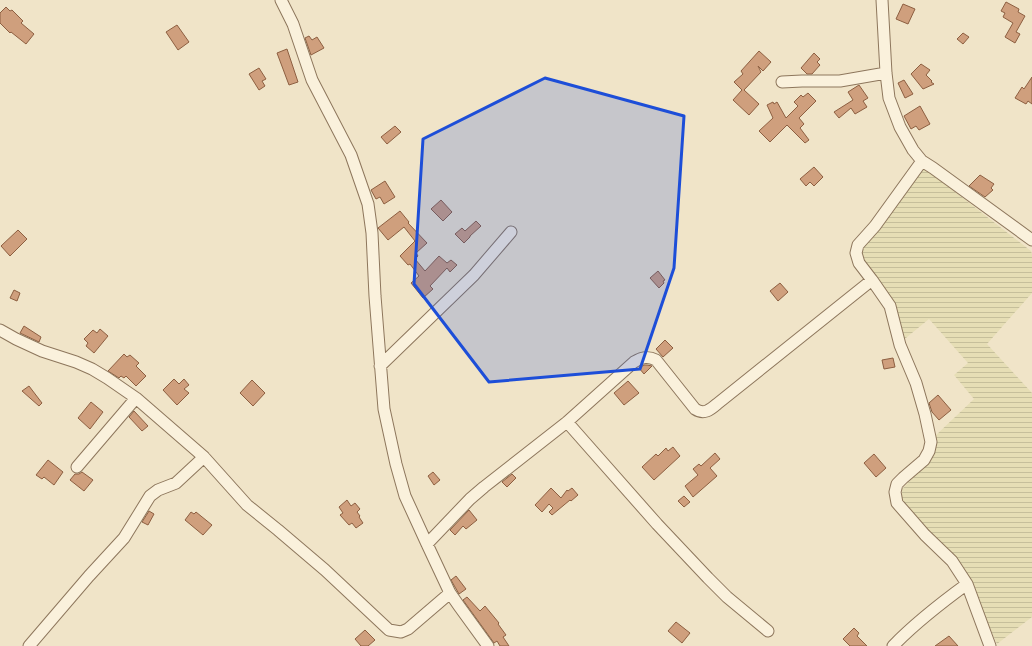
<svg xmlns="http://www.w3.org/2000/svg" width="1032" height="646" font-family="'Libre Baskerville',serif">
	<defs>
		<pattern id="farmland-rules" width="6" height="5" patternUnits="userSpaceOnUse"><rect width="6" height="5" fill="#e6deb5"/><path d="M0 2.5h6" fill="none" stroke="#c6bf9b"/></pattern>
	</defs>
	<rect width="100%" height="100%" fill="#f0e4c8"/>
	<!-- farmland -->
	<path fill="url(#farmland-rules)" d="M 923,167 L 1031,251 L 1032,254 L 1032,293 L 987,344 L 1032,393 L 1032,617 L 997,644 L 964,570 L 902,502 L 902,489 L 931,459 L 935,436 L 974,399 L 954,375 L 968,363 L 929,319 L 901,342 L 863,263 L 860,250 Z"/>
	<!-- building -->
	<path fill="#cf9f7d" stroke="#8d5f41" d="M 1006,2 L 1019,9 L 1018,12 L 1025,16 L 1016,32 L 1020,34 L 1015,43 L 1005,37 L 1013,23 L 1003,17 L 1005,13 L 1001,11 Z
		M 903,4 L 915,9 L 908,24 L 896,19 Z
		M 6,7 L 10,11 L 12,10 L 23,21 L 21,23 L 34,34 L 26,44 L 11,32 L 10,33 L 0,23 L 0,13 Z
		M 177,25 L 189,42 L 178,50 L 166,32 Z
		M 963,33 L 969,37 L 963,44 L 957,39 Z
		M 309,36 L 312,40 L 317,37 L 324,48 L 311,55 L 305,38 Z
		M 287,49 L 298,82 L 289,85 L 277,53 Z
		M 759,51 L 771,62 L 763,71 L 758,66 L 761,72 L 744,90 L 759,104 L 749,115 L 733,100 L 742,90 L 734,82 L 743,74 L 741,71 Z
		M 814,53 L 820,59 L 817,62 L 820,65 L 812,74 L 807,74 L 801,68 Z
		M 921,64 L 930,70 L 926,75 L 932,81 L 931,82 L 934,84 L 923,89 L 911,74 Z
		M 259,68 L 266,79 L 262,81 L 265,86 L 259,90 L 249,74 Z
		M 1032,77 L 1032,104 L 1028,101 L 1026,104 L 1015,98 L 1022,87 L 1024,89 Z
		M 904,80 L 913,94 L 905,98 L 898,83 Z
		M 859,85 L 868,98 L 863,101 L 867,107 L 855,114 L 851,108 L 839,118 L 834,112 L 853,100 L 848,92 Z
		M 808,93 L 816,101 L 799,118 L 804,124 L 800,128 L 809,140 L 805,143 L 787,125 L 770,142 L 759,131 L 773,118 L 767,105 L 773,102 L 774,104 L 777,102 L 786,118 L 798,106 L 794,102 L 801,95 L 803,97 Z
		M 920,106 L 930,124 L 919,130 L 916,126 L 911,129 L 904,116 Z
		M 395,126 L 401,132 L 387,144 L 381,137 Z
		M 814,167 L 823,177 L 814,186 L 810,182 L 806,186 L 800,179 Z
		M 980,175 L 994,184 L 991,188 L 993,190 L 985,197 L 969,186 Z
		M 385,181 L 395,197 L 384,204 L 380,197 L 376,199 L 371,190 Z
		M 441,200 L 452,212 L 443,221 L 431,209 Z
		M 400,211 L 409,222 L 408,223 L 427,243 L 416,253 L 418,256 L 415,259 L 425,271 L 439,256 L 447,263 L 451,260 L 457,265 L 450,272 L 447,268 L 430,286 L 433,289 L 423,298 L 411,283 L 419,276 L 410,264 L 408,265 L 400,256 L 415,241 L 404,227 L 388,240 L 378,228 Z
		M 476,221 L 481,226 L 470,236 L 470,237 L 464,243 L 455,234 L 462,228 L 465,231 Z
		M 18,230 L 27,239 L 10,256 L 1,246 Z
		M 658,271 L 665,280 L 663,281 L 664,283 L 659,288 L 650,278 Z
		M 780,283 L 788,292 L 778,301 L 770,291 Z
		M 14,290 L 20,293 L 17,301 L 10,298 Z
		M 24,326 L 41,337 L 39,342 L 20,333 Z
		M 100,329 L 108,336 L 94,353 L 86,346 L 88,343 L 84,339 L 93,330 L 97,333 Z
		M 665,340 L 673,348 L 663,357 L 656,349 Z
		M 124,354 L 127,357 L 130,355 L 139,363 L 136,366 L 146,376 L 136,386 L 126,376 L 124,378 L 121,376 L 119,378 L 108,371 Z
		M 893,358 L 895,367 L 884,369 L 882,360 Z
		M 644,365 L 647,365 L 652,366 L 644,374 L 639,368 Z
		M 174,379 L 179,384 L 184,379 L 189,385 L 184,389 L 189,393 L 177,405 L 163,390 Z
		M 252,380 L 265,393 L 253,406 L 240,393 Z
		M 628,381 L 639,393 L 624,405 L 614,393 Z
		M 29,386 L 42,403 L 39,406 L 22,391 Z
		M 938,395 L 951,410 L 939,420 L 932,412 L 929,403 Z
		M 91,402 L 103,412 L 90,429 L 78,418 Z
		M 134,411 L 148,426 L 142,431 L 129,417 Z
		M 673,447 L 680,456 L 654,480 L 642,467 L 656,454 L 658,456 L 666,448 L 668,451 Z
		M 715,453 L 720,459 L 710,468 L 717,476 L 693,497 L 685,486 L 698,475 L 693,469 L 699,464 L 701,466 Z
		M 874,454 L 886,468 L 876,477 L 864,463 Z
		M 48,460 L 63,472 L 54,485 L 44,477 L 42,479 L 36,475 Z
		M 82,472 L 93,480 L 84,491 L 70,480 L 75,474 L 79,474 Z
		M 433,472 L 440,480 L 434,485 L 428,476 Z
		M 512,474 L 516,478 L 507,487 L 502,482 Z
		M 551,488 L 561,498 L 567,490 L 568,491 L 572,488 L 578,495 L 571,501 L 570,500 L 552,515 L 549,512 L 553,508 L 549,504 L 542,512 L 535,505 Z
		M 684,496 L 690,502 L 684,507 L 678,501 Z
		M 347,500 L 351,506 L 355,503 L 360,509 L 357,512 L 360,516 L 359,517 L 363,523 L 356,528 L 352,523 L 349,525 L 340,515 L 343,513 L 339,507 Z
		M 469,510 L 477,520 L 466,529 L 463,526 L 455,535 L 450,530 Z
		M 149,511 L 154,514 L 148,525 L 142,522 Z
		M 191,512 L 194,514 L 196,512 L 212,525 L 203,535 L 185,520 Z
		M 456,576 L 466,589 L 459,594 L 451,580 Z
		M 467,597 L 480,611 L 485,606 L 499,623 L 498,624 L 506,635 L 503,637 L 509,646 L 500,646 L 497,641 L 494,643 L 463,600 Z
		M 676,622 L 690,633 L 682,643 L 668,631 Z
		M 854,628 L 859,633 L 857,636 L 867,646 L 850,646 L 843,639 Z
		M 365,630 L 375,640 L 368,646 L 361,646 L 355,639 Z
		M 949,636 L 958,646 L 935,646 Z"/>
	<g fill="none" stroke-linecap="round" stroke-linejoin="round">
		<!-- street casing -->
		<g stroke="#8d765c" stroke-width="13">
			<path id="street" d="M 281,0 L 293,24 L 312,80 L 351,155 L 368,204 L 372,233 L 375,296 L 384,409 L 396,464 L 405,496 L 427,544 L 450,593 L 459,606 L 488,646
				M 882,0 L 886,73 L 889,98 L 900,127 L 913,150 L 922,161 L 875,226 L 858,245 L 856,253 L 859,263 L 872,280 L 890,306 L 900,345 L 916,383 L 925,414 L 931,442 L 929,451 L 924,460 L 903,478 L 897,484 L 895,492 L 897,503 L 925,535 L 952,561 L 967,584 L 990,646
				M 782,82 L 802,81 L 840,81 L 886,73
				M 922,161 L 933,168 L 1032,240
				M 0,330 L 16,339 L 42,351 L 76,362 L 92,369 L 107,378 L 136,398 L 204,457 L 247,505 L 278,530 L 325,570 L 389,630 L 401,632 L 408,629 L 450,593
				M 380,366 L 474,275 L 511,232
				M 567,422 L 657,524 L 708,578 L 727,597 L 768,631
				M 77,467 L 136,398
				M 427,544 L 470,499 L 484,487 L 567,422 L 634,362 C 642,357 648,356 656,360 L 695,409 C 704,415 710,410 717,404 L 872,280
				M 29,646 L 89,576 L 124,538 L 150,496 L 158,490 L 176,483 L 204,457
				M 893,646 C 916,622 941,603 967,584"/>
		</g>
		<!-- street -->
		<use href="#street" stroke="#faf1dc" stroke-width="11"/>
	</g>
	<!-- marked area -->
	<path fill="#1d4ed8" fill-opacity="0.2" stroke="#1d4ed8" stroke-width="3" stroke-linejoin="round" d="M 545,78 L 684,116 L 674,268 L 640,369 L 489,382 L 414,284 L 423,139 Z"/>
</svg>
